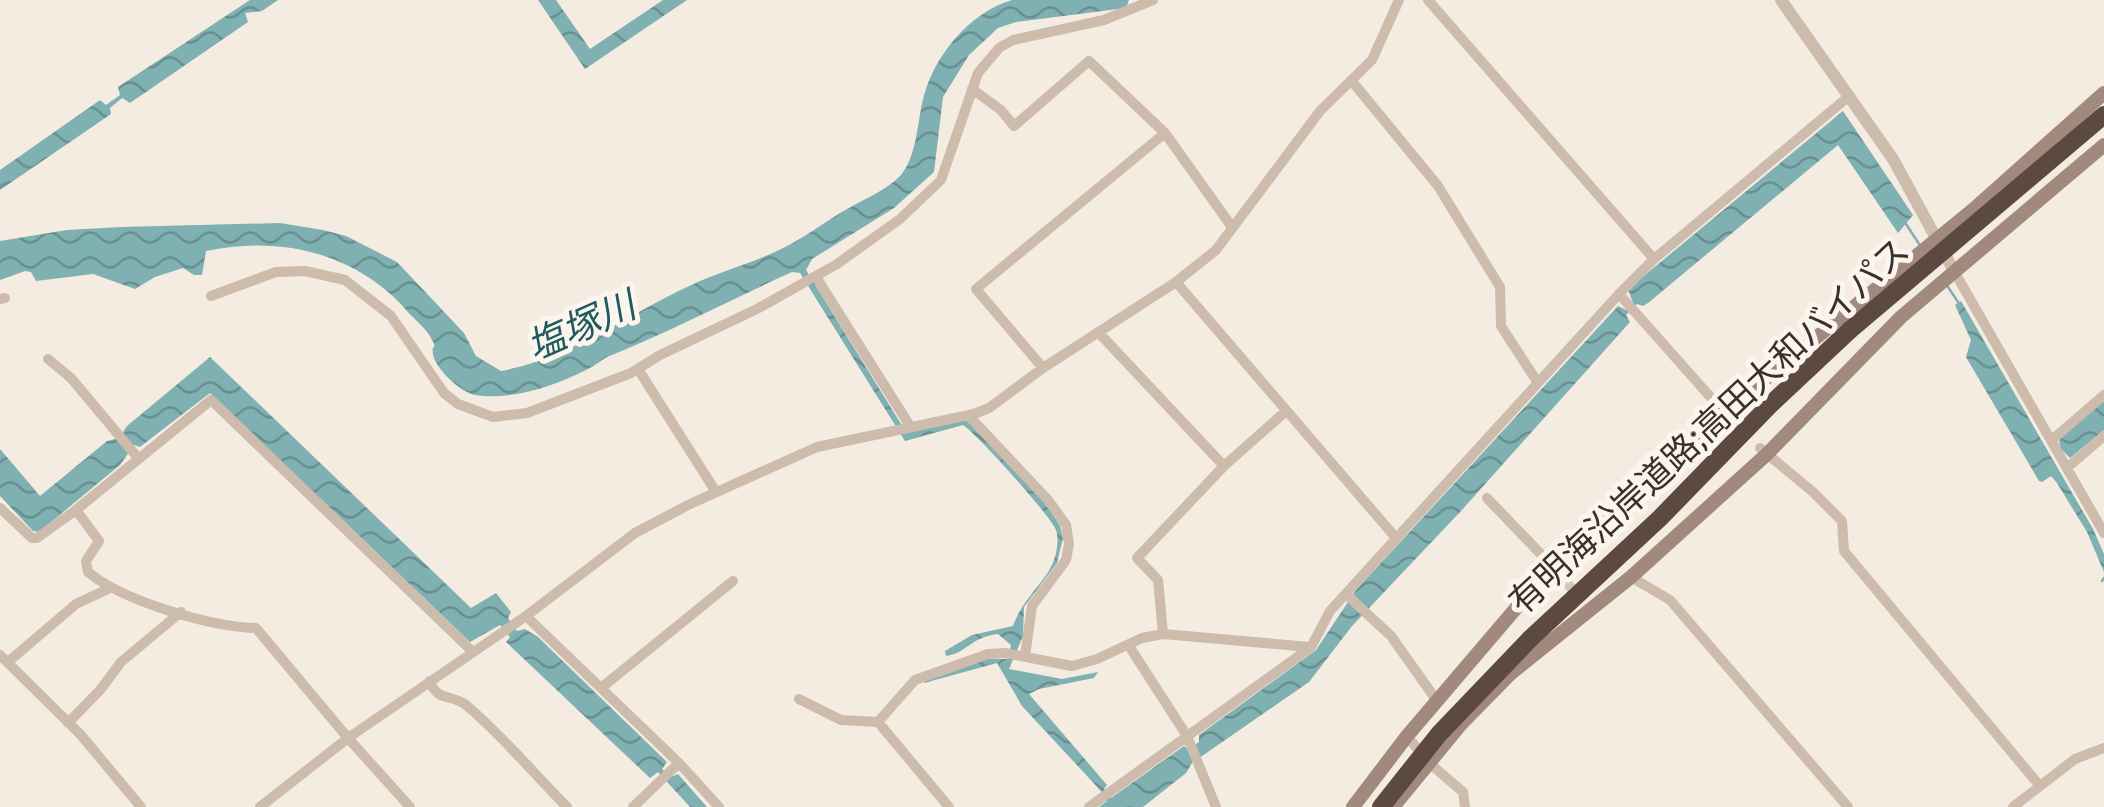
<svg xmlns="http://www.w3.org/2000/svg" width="2104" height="807" font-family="Roboto,'Noto Sans JP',sans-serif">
	<defs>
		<pattern id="water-waves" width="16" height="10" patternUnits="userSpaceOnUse" patternTransform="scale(2.5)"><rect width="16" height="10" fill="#7fb0b2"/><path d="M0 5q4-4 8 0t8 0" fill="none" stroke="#699091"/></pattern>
	</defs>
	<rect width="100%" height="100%" fill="#f4ebe1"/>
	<!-- water -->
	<path fill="url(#water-waves)" d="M 250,0 L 278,0 L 262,11 L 245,13 L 248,22 L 130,103 L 122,98 L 110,108 L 111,114 L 0,190 L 0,170 L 100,100 L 106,105 L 120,95 L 118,87 Z
		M 538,0 L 556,0 L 590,49 L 663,0 L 687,0 L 585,69 Z
		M 1012,0 L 1129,0 L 1126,8 L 1016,22 L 998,28 L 969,55 L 943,97 L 934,172 L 894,208 L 812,259 L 806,270 L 906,432 L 967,420 L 1048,506 L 1060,526 L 1063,538 L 1057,563 L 1024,607 L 1023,636 L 1009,669 L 1062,679 L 1098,672 L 1094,678 L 1039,689 L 1029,694 L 1107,785 L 1104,789 L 1111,798 L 1184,746 L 1189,750 L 1199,742 L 1199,735 L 1316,650 L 1356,590 L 1618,306 L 1626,310 L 1633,303 L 1628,289 L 1843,111 L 1913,215 L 1898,233 L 1838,145 L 1648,303 L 1643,306 L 1637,304 L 1626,315 L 1630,322 L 1461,511 L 1352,626 L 1309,682 L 1192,763 L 1186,773 L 1143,807 L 1099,807 L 1107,801 L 1101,791 L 1022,706 L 997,663 L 924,683 L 927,678 L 984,659 L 1008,659 L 1011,645 L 998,634 C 968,638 968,653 946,656 L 945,651 L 972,635 L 1013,626 C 1022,599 1047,581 1054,560 C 1057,552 1059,538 1056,530 C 1051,516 977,434 963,425 L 905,441 L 800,273 L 792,272 C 732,299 673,330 612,355 C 603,358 595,366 586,370 C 554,386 511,401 475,395 C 461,392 435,369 433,354 C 431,343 438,350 432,340 C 427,329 415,320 407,311 C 357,253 280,235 206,251 L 202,275 L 194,275 L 183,268 L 155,277 L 135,289 L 93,274 L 36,281 L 31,272 L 25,271 L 0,280 L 0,241 L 67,230 L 121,227 L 280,223 L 323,230 L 346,236 L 397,262 L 464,333 L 476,356 L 501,371 C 572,358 634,310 700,281 C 730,268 762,260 791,244 C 811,233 829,219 849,208 C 868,197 885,191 900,176 C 916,158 917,127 922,104 C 931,59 968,13 1012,0 Z
		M 1961,301 L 2093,529 L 2104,554 L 2104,572 L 2087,532 L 2057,483 L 2051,476 L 2042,482 L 2039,481 L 1966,357 L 1971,340 L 1955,305 Z
		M 210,357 L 471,608 L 496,593 L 511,612 L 508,618 L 517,631 L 525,629 L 538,637 L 667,762 L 662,769 L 671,777 L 678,774 L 707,807 L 690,807 L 658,772 L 650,778 L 506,642 L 510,637 L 500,625 L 470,642 L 210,393 L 140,447 L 134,445 L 120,465 L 39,532 L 33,531 L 0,496 L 0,449 L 40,496 L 107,441 L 119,438 L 127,426 Z
		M 2104,400 L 2104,430 L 2070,458 L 2060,448 L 2059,439 Z"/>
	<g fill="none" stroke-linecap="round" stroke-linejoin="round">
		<!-- stream -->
		<path stroke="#7fb0b2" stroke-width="2.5" d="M 1906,224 L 1921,247
			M 1948,287 L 1960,305
			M 2102,581 L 2104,578"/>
		<!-- minor-tunnel -->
		<path stroke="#cfc6bd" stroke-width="10" stroke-dasharray="10 5" stroke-linecap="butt" d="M 1557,571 L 1583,602"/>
		<!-- minor -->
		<path stroke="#cdbbac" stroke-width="10" d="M 1428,0 L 1654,259
			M 1351,80 L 1438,186 L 1500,287 L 1501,326 L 1538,383
			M 972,89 L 1001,110 L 1014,126 L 1089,61 L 1165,133 L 1232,227
			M 1954,271 L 2104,533
			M 816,277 L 910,426
			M 1176,282 L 1396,538
			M 1619,294 L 1729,418
			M 211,296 L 276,272 L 305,271 L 345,280 L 391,316 L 444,393 L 458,404 L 493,417 L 527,413 L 631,373 L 660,355 L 757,309 L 837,264 L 900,219 L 941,180 L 978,73 L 999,48 L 1013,40 L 1104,20 L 1153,0
			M 0,299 L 5,298
			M 1099,333 L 1224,466
			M 48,359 L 71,378 L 138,458
			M 1043,368 L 976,289 L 1165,133
			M 638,369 L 716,492
			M 968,415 L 1048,500 L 1066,525 L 1069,544 L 1066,560 L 1032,606 L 1025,656
			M 2053,439 L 2104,395
			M 1760,448 L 1813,492 L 1842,521 L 1844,551 L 2039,785
			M 2068,467 L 2104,436
			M 1487,498 L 1557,571
			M 0,508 L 32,538 L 37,538 L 76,510 L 211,400 L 473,652
			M 76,510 L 99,541 L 86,561 L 88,572 C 123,601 211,627 256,628 L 348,738 L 410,807
			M 1631,577 L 1670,600 L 1848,807
			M 1347,595 L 1391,636 L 1437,701
			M 526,616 L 679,763 L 719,807
			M 1163,634 L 1158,580 L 1137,558 L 1224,466 L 1286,411
			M 1129,646 L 1187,736 L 1216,807
			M 0,655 L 80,734 L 141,807
			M 8,662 L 76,604 L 108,589
			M 430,681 C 437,702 452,694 466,705 C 502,735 534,774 567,807
			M 601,688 L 733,581
			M 799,699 L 841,720 L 878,722 L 915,680 L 988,654 L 1005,653 L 1072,666 L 1097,659 L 1142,638 L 1163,634 L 1310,647
			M 878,722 L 949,807
			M 68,723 L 101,689 L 121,662 L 181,612
			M 1407,736 L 1428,762 L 1463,792 L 1465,807
			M 260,807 L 348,738 L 526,616 L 635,533 L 688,505 L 817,447 L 974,414 L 989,408 L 1043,368 L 1176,282 L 1216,250 L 1320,111 L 1372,60 L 1399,0
			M 633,807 L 679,763
			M 1089,807 L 1311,647 L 1330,611 L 1619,294 L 1654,259 L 1848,97
			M 2013,807 L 2075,759 L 2104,748"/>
		<!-- tertiary -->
		<path stroke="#cdbbac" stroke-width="12" d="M 1781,0 L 1893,159 L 1954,271"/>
		<!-- secondary -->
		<path stroke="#a18a7d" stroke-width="14" d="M 1353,807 L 1407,736 L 1552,566 L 1677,451 L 1974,209 L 2104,93
			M 1393,807 L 1461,724 L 1510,674 L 1631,577 L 1766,455 L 1901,317 L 2104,145"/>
		<!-- motorway -->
		<path stroke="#5c4a42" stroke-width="18" d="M 1530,639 L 1660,518 L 1770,405 L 1850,330"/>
		<!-- motorway-bridge -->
		<path stroke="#5c4a42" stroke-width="18" d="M 1850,330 L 2104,115
			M 1381,807 L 1439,734 L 1530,639"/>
	</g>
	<g text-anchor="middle" stroke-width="10" stroke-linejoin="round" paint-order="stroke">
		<!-- street labels -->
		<g font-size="35" fill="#3b302b" stroke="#fbf5ee">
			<text transform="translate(1709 426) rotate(-43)" y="12">有明海沿岸道路;高田大和バイパス</text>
		</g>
		<!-- water labels -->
		<g font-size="38" font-style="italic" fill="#1f5a5e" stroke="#fbf5ee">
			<text transform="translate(581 326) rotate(-24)" y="13">塩塚川</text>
		</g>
	</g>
</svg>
